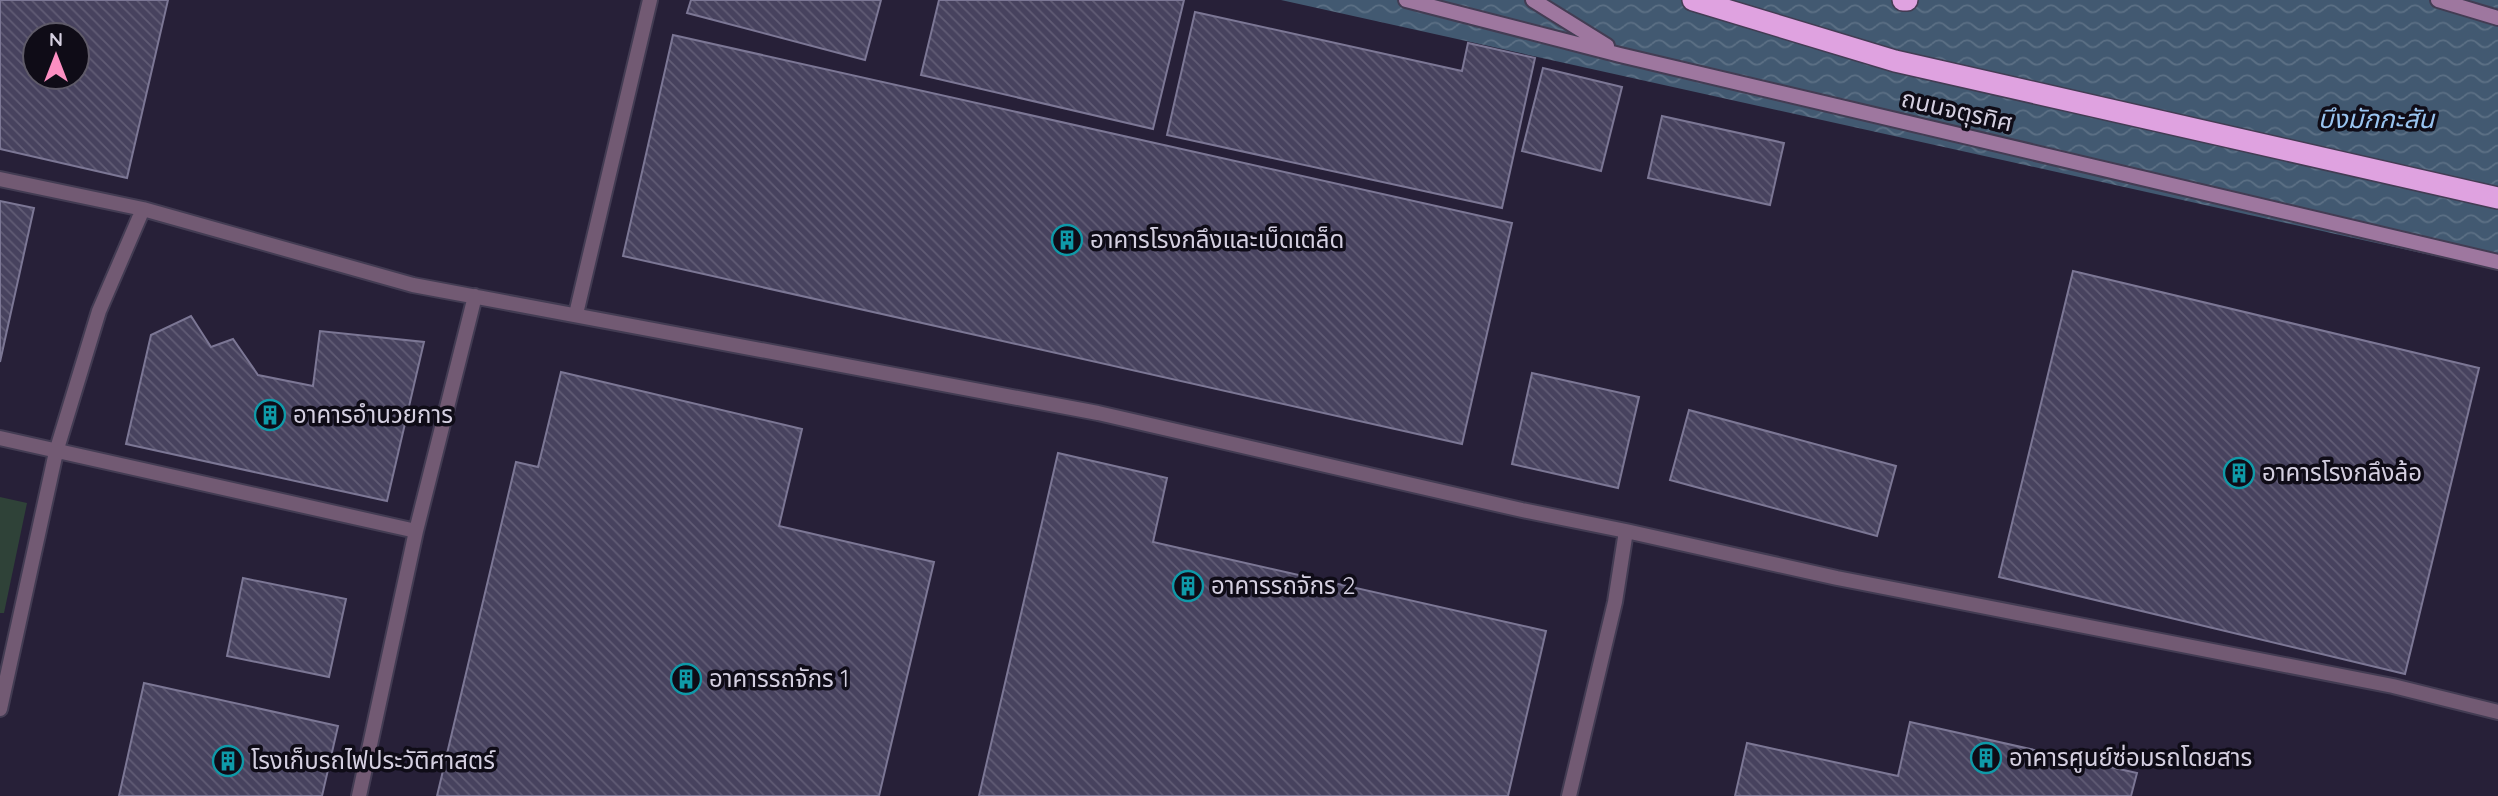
<svg xmlns="http://www.w3.org/2000/svg" width="2498" height="796" font-family="Quicksand,'Noto Sans Thai',sans-serif">
	<defs>
		<pattern id="water-waves" width="16" height="10" patternUnits="userSpaceOnUse" patternTransform="scale(1.75)"><rect width="16" height="10" fill="#425971"/><path d="M0 5q4-4 8 0t8 0" fill="none" stroke="#5c7085"/></pattern>
		<pattern id="building-back-hatch" width="6" height="6" patternUnits="userSpaceOnUse" patternTransform="scale(1.75)"><rect width="6" height="6" fill="#47425e"/><path d="M-1 5l2 2M0 0l6 6M5-1l2 2" fill="none" stroke="#615c75"/></pattern>
	</defs>
	<rect width="100%" height="100%" fill="#272038"/>
	<!-- grass -->
	<path fill="#2f4238" d="M 0,497 L 27,503 L 4,613 L 0,613 Z"/>
	<!-- water -->
	<path fill="url(#water-waves)" d="M 1281,0 L 2498,0 L 2498,270 Z"/>
	<!-- building -->
	<path fill="url(#building-back-hatch)" stroke="#7c7795" stroke-width="2" fill-rule="evenodd" d="M 0,0 L 168,0 L 127,178 L 0,149 ZM 35,35 L 77,35 L 77,77 L 35,77 Z
		M 691,0 L 881,0 L 865,60 L 687,13 Z
		M 939,0 L 1184,0 L 1153,129 L 921,75 Z
		M 1195,12 L 1462,71 L 1468,43 L 1535,58 L 1502,208 L 1167,135 Z
		M 673,35 L 1512,223 L 1462,444 L 623,256 Z
		M 1543,68 L 1622,87 L 1601,171 L 1522,151 Z
		M 1662,116 L 1784,143 L 1770,205 L 1648,178 Z
		M 0,201 L 34,208 L 0,362 Z
		M 2073,271 L 2479,368 L 2405,674 L 1999,577 Z
		M 191,316 L 211,347 L 233,339 L 258,375 L 313,386 L 320,331 L 424,342 L 387,501 L 126,444 L 151,335 Z
		M 561,372 L 802,429 L 779,526 L 934,562 L 879,796 L 437,796 L 516,462 L 538,467 Z
		M 1532,373 L 1639,397 L 1618,488 L 1512,464 Z
		M 1689,410 L 1896,466 L 1877,536 L 1670,480 Z
		M 1058,453 L 1167,478 L 1153,542 L 1546,631 L 1508,796 L 979,796 Z
		M 243,578 L 346,599 L 329,677 L 227,656 Z
		M 144,683 L 338,726 L 322,796 L 119,796 Z
		M 1910,722 L 2137,773 L 2131,796 L 1735,796 L 1747,743 L 1898,776 Z"/>
	<g fill="none" stroke-linecap="round" stroke-linejoin="round">
		<!-- lane casing -->
		<g stroke="#433c53" stroke-width="18">
			<path id="lane" d="M 0,179 L 143,209 L 413,285 L 1098,413 L 1522,510 L 1626,531 L 1615,602 L 1569,796
				M 576,314 L 650,0
				M 0,438 L 416,531
				M 1626,531 L 1837,578 L 2393,686 L 2498,712
				M 0,709 L 56,452 L 99,311 L 143,209
				M 359,796 L 416,531 L 475,296"/>
		</g>
		<!-- secondary casing -->
		<g stroke="#433c53" stroke-width="18">
			<path id="secondary" d="M 1406,0 L 1620,55 L 2498,262
				M 1533,0 L 1607,46
				M 2438,0 L 2498,18"/>
		</g>
		<!-- highway casing -->
		<g stroke="#433c53" stroke-width="24">
			<path id="highway" d="M 1693,0 L 1895,61 L 2498,198
				M 1903,0 L 1907,0"/>
		</g>
		<!-- lane -->
		<use href="#lane" stroke="#725a73" stroke-width="14"/>
		<!-- secondary -->
		<use href="#secondary" stroke="#9e779f" stroke-width="14"/>
		<!-- highway -->
		<use href="#highway" stroke="#dfa2e0" stroke-width="21"/>
	</g>
	<!-- icons -->
	<defs>
		<g id="building-ring" transform="scale(1.575)"><circle r="9.5" fill="#0f0c17" stroke="#0f9aa8" stroke-width="1.5"/><path d="M-4-6H4V6H1V3H-1V6H-4ZM-2.5-4.3h1.7v1.8h-1.7ZM.8-4.3h1.7v1.8H.8ZM-2.5-1h1.7V.8h-1.7ZM.8-1h1.7V.8H.8Z" fill="#0f9aa8"/></g>
	</defs>
	<g fill-rule="evenodd">
		<use href="#building-ring" x="1067" y="240"/>
		<use href="#building-ring" x="270" y="415"/>
		<use href="#building-ring" x="2239" y="473"/>
		<use href="#building-ring" x="1188" y="586"/>
		<use href="#building-ring" x="686" y="679"/>
		<use href="#building-ring" x="1986" y="758"/>
		<use href="#building-ring" x="228" y="761"/>
	</g>
	<g text-anchor="middle" stroke-width="7" stroke-linejoin="round" paint-order="stroke">
		<!-- street labels -->
		<g font-size="24" fill="#d5d0e1" stroke="#0f0c17">
			<text transform="translate(1957 111) rotate(13)" y="8">ถนนจตุรทิศ</text>
		</g>
		<!-- poi labels -->
		<g font-size="24" fill="#d5d0e1" stroke="#0f0c17" text-anchor="start">
			<text x="1090" y="248">อาคารโรงกลึงและเบ็ดเตล็ด</text>
			<text x="293" y="423">อาคารอำนวยการ</text>
			<text x="2262" y="481">อาคารโรงกลึงล้อ</text>
			<text x="1211" y="594">อาคารรถจักร 2</text>
			<text x="709" y="687">อาคารรถจักร 1</text>
			<text x="2009" y="766">อาคารศูนย์ซ่อมรถโดยสาร</text>
			<text x="251" y="769">โรงเก็บรถไฟประวัติศาสตร์</text>
		</g>
		<!-- water labels -->
		<g font-size="26" font-style="italic" fill="#99c4f0" stroke="#0f0c17">
			<text x="2376" y="128">บึงมักกะสัน</text>
		</g>
	</g>
	<!-- north arrow -->
	<g transform="translate(56 56)"><circle r="33" fill="#0f0c17" stroke="#5e5a68" stroke-width="2"/>
	<path d="M0-5L12 26L0 18L-12 26Z" fill="#fc8fc2"/>
	<text y="-10" font-size="19" font-weight="bold" text-anchor="middle" fill="#d5d0e1">N</text>
	</g>
</svg>
